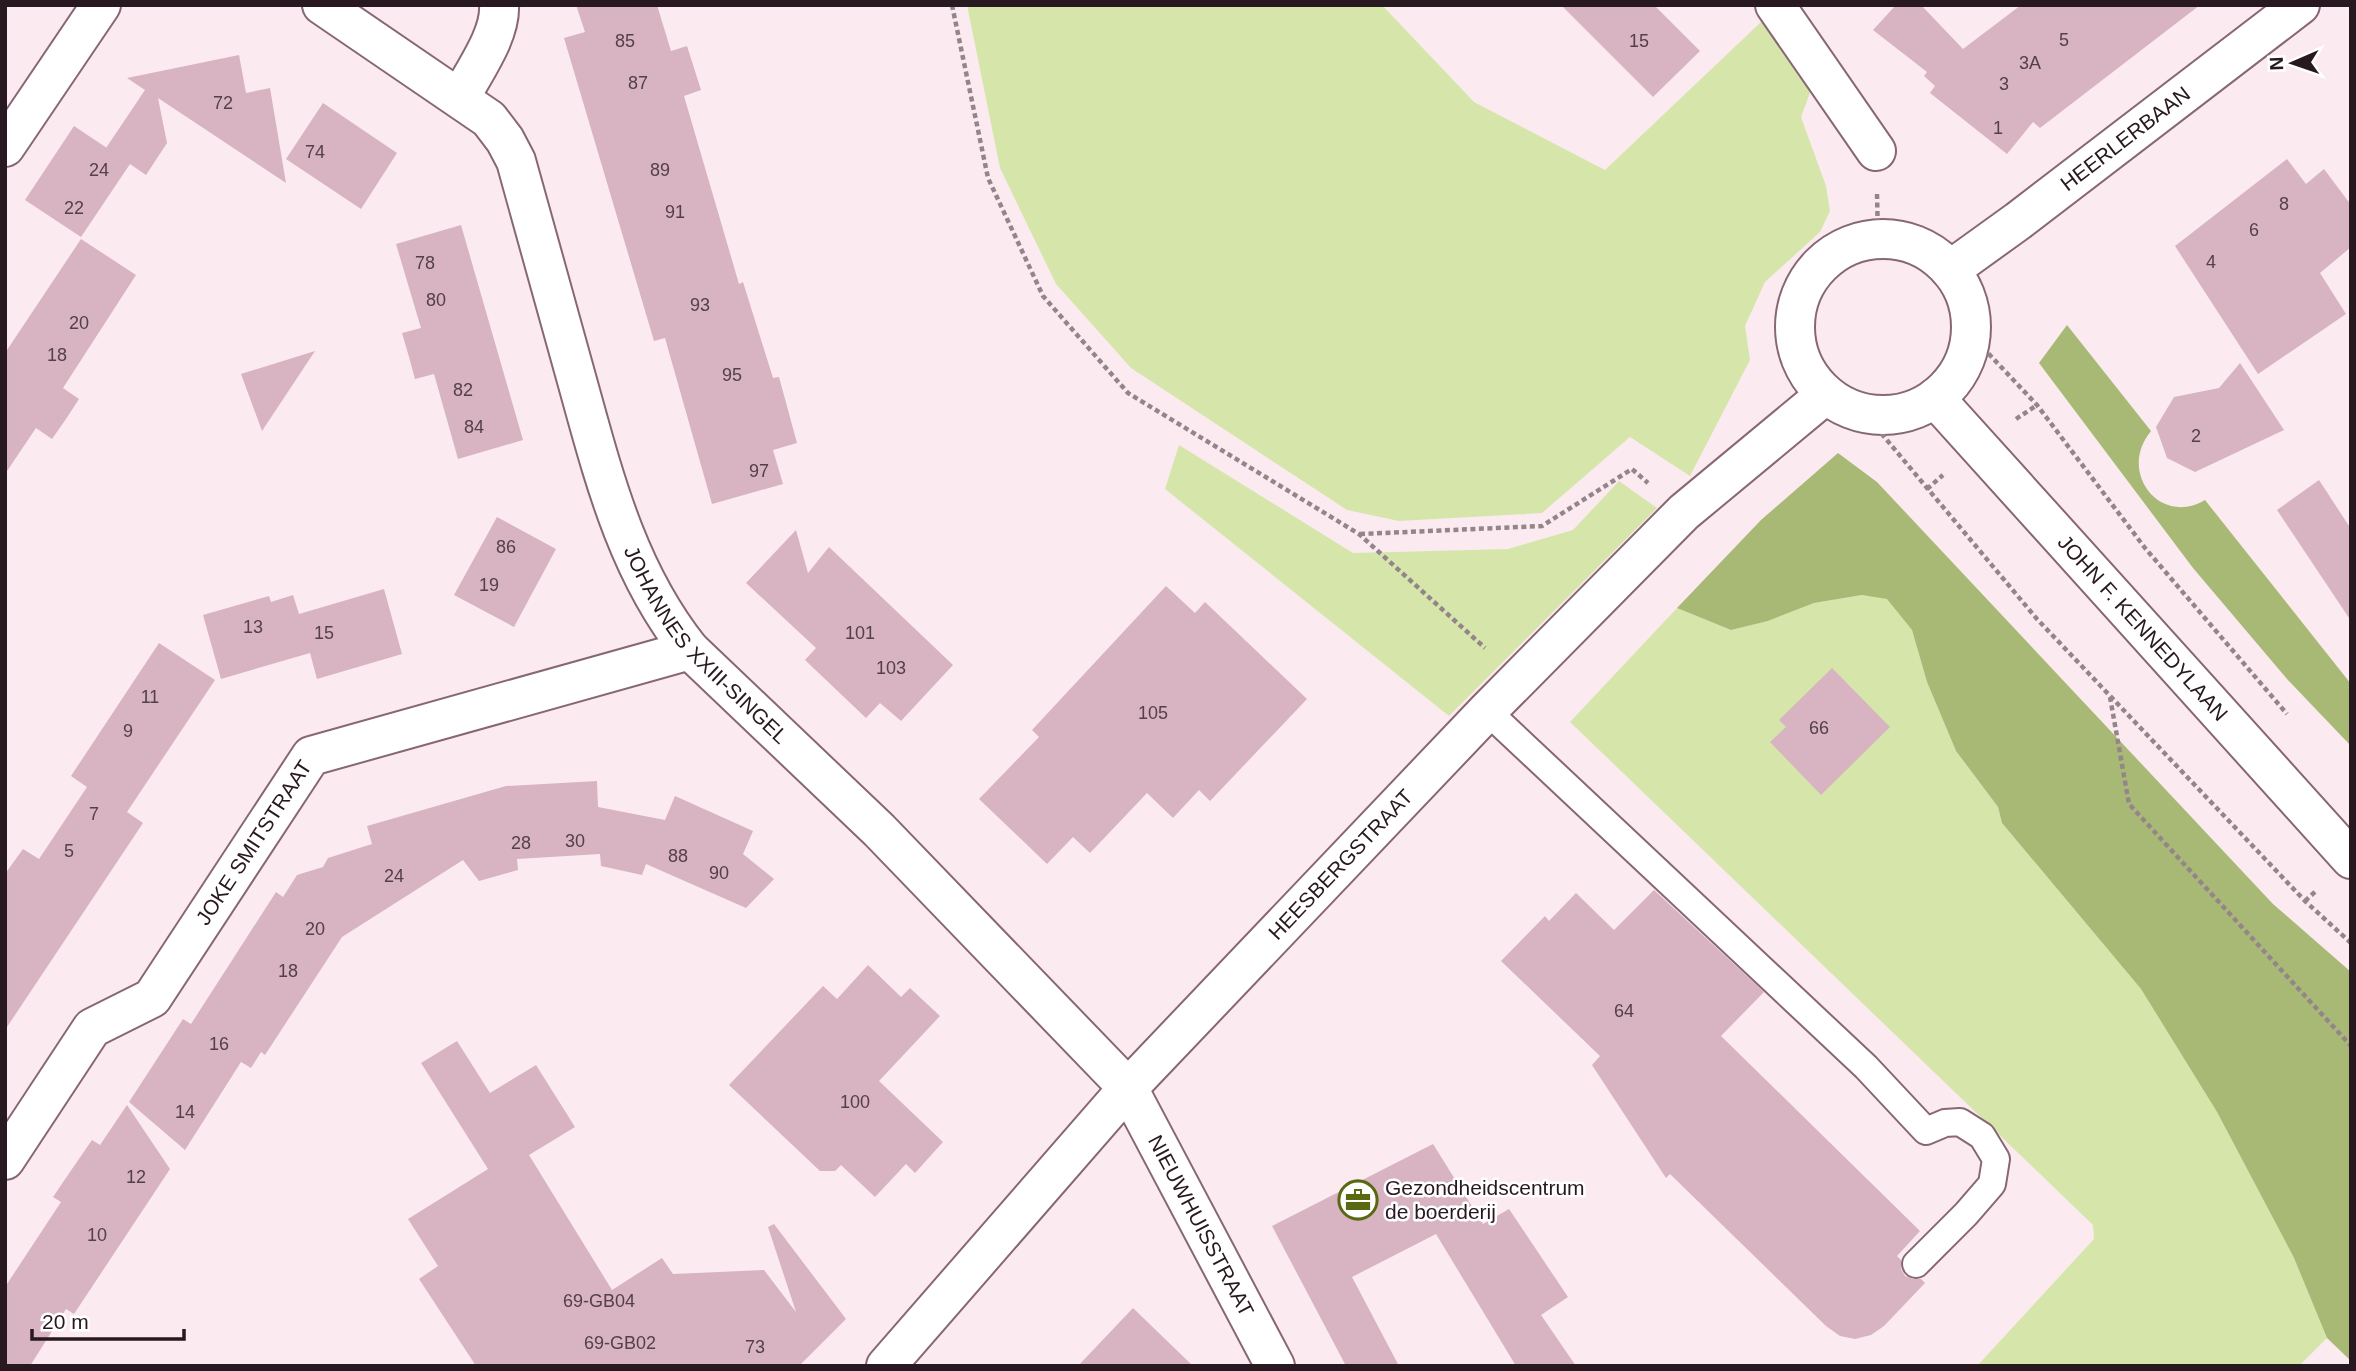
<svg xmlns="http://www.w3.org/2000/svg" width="2356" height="1371" font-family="Helvetica,sans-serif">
	<rect width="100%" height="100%" fill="#fbebf1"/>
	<!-- green -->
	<path fill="#d6e6aa" d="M 967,5 L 1382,5 L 1474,102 L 1605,170 L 1761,22 L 1787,41 L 1807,76 L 1810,93 L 1801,117 L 1826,186 L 1830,211 L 1820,232 L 1765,282 L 1745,326 L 1750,360 L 1690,476 L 1630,437 L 1542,513 L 1399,521 L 1347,510 L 1131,368 L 1056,284 L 1000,168 Z
		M 1179,445 L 1353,553 L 1508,549 L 1573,530 L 1619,481 L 1657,508 L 1449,716 L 1165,489 Z
		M 1862,595 L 1887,598 L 1912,630 L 1927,682 L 1956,751 L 1998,807 L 2002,823 L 2141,989 L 2217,1112 L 2294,1258 L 2327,1338 L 2299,1366 L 1977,1366 L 2094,1239 L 2093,1225 L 1570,722 L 1677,608 L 1731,630 L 1768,621 L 1814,603 Z"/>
	<!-- forest -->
	<path fill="#a8b976" d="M 2067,325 L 2151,431 C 2117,472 2160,527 2205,500 L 2351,684 L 2351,746 L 2287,679 L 2193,568 L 2039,363 Z
		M 1838,453 L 1877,482 L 2273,904 L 2351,972 L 2351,1361 L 2327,1338 L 2294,1258 L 2217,1112 L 2141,989 L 2002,823 L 1998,807 L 1956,751 L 1927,682 L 1912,630 L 1887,599 L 1862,595 L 1814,603 L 1768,621 L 1731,630 L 1677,608 L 1761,520 Z"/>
	<!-- building -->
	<path fill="#d8b3c1" d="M 576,5 L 657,5 L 671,51 L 687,46 L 701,90 L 684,96 L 739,284 L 743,282 L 773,378 L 779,377 L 797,443 L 773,450 L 783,484 L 712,504 L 665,338 L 654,341 L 564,38 L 585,32 Z
		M 1561,5 L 1654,5 L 1700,51 L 1653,97 Z
		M 1896,5 L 1921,5 L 1963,49 L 2021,5 L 2200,5 L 2040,128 L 2033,122 L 2007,154 L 1930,93 L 1935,86 L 1924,76 L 1927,72 L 1873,30 Z
		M 239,55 L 246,93 L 270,88 L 286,183 L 158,98 L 167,143 L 146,175 L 130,164 L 81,237 L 25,200 L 74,126 L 116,154 L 106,148 L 145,90 L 127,78 Z
		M 323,103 L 397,153 L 361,209 L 286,159 Z
		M 2287,159 L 2306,184 L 2324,169 L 2351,205 L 2351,247 L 2320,273 L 2346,314 L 2258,374 L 2175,246 Z
		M 461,225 L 523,440 L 458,459 L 434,374 L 415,379 L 409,357 L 402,333 L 421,328 L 396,244 Z
		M 81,239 L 136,275 L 63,388 L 79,399 L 66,419 L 52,439 L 36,428 L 5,474 L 5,353 Z
		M 315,351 L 262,431 L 241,374 Z
		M 2240,363 L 2284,430 L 2195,472 L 2167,458 L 2156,427 L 2174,397 L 2219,388 Z
		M 2319,480 L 2351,529 L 2351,621 L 2277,510 Z
		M 497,517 L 556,549 L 514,627 L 454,595 Z
		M 796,530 L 808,573 L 829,547 L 953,665 L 901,721 L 880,703 L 866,718 L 805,660 L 816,648 L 746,583 Z
		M 1166,586 L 1195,613 L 1205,602 L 1307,699 L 1210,801 L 1199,790 L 1173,818 L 1147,793 L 1090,853 L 1073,837 L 1047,864 L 979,799 L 1039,737 L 1032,730 Z
		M 384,589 L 402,654 L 317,679 L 310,653 L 221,679 L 203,615 L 269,596 L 271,602 L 293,595 L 299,614 Z
		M 159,643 L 215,680 L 127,812 L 143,823 L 5,1030 L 5,874 L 23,849 L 39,859 L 87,787 L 71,776 Z
		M 1832,668 L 1890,727 L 1821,795 L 1770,742 L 1786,727 L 1779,720 Z
		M 597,781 L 598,807 L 665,820 L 675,796 L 753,831 L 743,854 L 774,879 L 746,908 L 646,864 L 642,875 L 601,866 L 600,854 L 517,859 L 518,870 L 479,881 L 463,860 L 342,937 L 265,1055 L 261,1052 L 251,1068 L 241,1062 L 185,1150 L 129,1102 L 183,1019 L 191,1024 L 276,892 L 283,897 L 297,875 L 323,867 L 328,858 L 372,844 L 367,826 L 506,786 Z
		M 1654,890 L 1764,992 L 1721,1036 L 1920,1231 L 1897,1256 L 1901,1260 L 1901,1269 L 1905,1276 L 1913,1279 L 1921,1279 L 1925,1283 L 1884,1326 L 1871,1335 L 1855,1339 L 1840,1336 L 1826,1326 L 1670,1174 L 1666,1178 L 1592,1065 L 1600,1056 L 1501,961 L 1545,916 L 1549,921 L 1576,893 L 1614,930 Z
		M 868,965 L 901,997 L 910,988 L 940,1016 L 879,1081 L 943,1142 L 915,1173 L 906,1164 L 875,1197 L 841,1165 L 835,1171 L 820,1171 L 729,1085 L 823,986 L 837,999 Z
		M 457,1041 L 490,1093 L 536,1065 L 575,1127 L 529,1155 L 612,1290 L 662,1258 L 673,1274 L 764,1270 L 796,1312 L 768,1227 L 774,1224 L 846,1319 L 799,1366 L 476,1366 L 419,1279 L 438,1266 L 408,1219 L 488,1169 L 421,1063 Z
		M 127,1105 L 170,1169 L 74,1314 L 66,1309 L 30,1366 L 5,1366 L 5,1287 L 61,1202 L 53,1197 L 72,1169 L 92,1140 L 100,1145 Z
		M 1433,1144 L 1483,1224 L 1509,1209 L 1568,1297 L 1541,1315 L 1576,1366 L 1516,1366 L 1436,1234 L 1352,1277 L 1399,1366 L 1346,1366 L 1272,1226 Z
		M 1133,1308 L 1193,1366 L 1078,1366 Z"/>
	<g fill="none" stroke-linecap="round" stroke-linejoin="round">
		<!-- lane casing -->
		<g stroke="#886774" stroke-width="30">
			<path id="lane" d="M 1487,711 L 1866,1067 L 1926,1131 L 1945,1123 L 1960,1122 L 1982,1136 L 1996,1159 L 1992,1184 L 1966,1214 L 1916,1264"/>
		</g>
		<!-- street casing -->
		<g stroke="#886774" stroke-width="42">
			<g id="street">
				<path id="s1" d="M 322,5 L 489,119 L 505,140 L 516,161 C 536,233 556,305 576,377 C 603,474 626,570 690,650 L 879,830 L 1128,1088 L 1275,1366"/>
				<path d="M 1775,5 L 1876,151"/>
				<path d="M 460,98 C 474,71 501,35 499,5"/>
				<path d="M 5,147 L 101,5"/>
				<path id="s2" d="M 5,1160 L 92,1028 L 152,998 L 311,756 L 690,650"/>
			</g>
		</g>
		<!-- secondary casing -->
		<g stroke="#886774" stroke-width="42">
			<g id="secondary">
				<circle cx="1883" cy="327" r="88"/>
				<path id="s3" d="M 1950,270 L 2018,221 L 2300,5"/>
				<path id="s4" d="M 1935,398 L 2351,859"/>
				<path id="s5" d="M 886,1366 L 1128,1088 L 1487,711 L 1684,512 L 1825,395"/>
			</g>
		</g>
		<!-- path -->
		<path stroke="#94858b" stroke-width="4.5" stroke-dasharray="5 3.5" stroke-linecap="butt" d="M 952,5 L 988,178 L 1043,296 L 1128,393 L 1359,534 L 1485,648
			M 1877,194 L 1878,239
			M 1971,335 L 2037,405 L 2145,548 L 2287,714
			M 1865,414 L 2037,619 L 2305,901 L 2351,943
			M 2016,419 L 2037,405
			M 1927,489 L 1943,475
			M 1360,534 L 1542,526 L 1632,469 L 1648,483
			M 2110,697 L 2129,804 L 2351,1046
			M 2305,901 L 2317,890"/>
		<!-- lane -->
		<use href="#lane" stroke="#fff" stroke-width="26"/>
		<!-- street -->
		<use href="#street" stroke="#fff" stroke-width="38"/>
		<!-- secondary -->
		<use href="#secondary" stroke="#fff" stroke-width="38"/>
	</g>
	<!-- icons -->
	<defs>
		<g id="office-ring" transform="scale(2.0125)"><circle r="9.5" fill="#fff" stroke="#596912" stroke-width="1.5"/><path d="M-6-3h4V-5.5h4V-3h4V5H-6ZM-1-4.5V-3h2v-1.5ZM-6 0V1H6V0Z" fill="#596912"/></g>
	</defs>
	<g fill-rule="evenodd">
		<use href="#office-ring" x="1358" y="1200"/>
	</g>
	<g text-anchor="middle" stroke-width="5" stroke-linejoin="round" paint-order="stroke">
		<!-- number labels -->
		<g font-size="18" fill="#534048">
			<text x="2064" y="46">5</text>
			<text x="625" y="47">85</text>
			<text x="1639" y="47">15</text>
			<text x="2030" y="69">3A</text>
			<text x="638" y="89">87</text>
			<text x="2004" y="90">3</text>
			<text x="223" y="109">72</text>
			<text x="1998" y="134">1</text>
			<text x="315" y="158">74</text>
			<text x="99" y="176">24</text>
			<text x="660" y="176">89</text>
			<text x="2284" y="210">8</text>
			<text x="74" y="214">22</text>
			<text x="675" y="218">91</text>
			<text x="2254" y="236">6</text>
			<text x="2211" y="268">4</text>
			<text x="425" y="269">78</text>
			<text x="436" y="306">80</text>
			<text x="700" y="311">93</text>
			<text x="79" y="329">20</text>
			<text x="57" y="361">18</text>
			<text x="732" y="381">95</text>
			<text x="463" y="396">82</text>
			<text x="474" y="433">84</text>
			<text x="2196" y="442">2</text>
			<text x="759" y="477">97</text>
			<text x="506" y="553">86</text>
			<text x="489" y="591">19</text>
			<text x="253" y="633">13</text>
			<text x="324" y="639">15</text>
			<text x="860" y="639">101</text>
			<text x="891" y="674">103</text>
			<text x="150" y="703">11</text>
			<text x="1153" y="719">105</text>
			<text x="1819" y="734">66</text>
			<text x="128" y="737">9</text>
			<text x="94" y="820">7</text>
			<text x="575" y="847">30</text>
			<text x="521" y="849">28</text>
			<text x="69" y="857">5</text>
			<text x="678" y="862">88</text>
			<text x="719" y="879">90</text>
			<text x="394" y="882">24</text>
			<text x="315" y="935">20</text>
			<text x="288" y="977">18</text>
			<text x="1624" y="1017">64</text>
			<text x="219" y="1050">16</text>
			<text x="855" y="1108">100</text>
			<text x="185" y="1118">14</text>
			<text x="136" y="1183">12</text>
			<text x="97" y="1241">10</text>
			<text x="599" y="1307">69-GB04</text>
			<text x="620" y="1349">69-GB02</text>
			<text x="755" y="1353">73</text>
		</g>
		<!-- street labels -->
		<g font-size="21" fill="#27191f" stroke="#fff">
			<text dy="7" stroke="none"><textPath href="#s3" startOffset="219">HEERLERBAAN</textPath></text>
			<text dy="7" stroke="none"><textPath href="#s4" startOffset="310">JOHN F. KENNEDYLAAN</textPath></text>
			<text dy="7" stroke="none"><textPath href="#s1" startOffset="780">JOHANNES XXIII-SINGEL</textPath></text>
			<text dy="7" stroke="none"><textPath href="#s2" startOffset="411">JOKE SMITSTRAAT</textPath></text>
			<text dy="7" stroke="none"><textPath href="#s5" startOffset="677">HEESBERGSTRAAT</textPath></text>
			<text dy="7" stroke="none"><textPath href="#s1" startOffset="1550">NIEUWHUISSTRAAT</textPath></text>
		</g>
		<!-- poi labels -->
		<g font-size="21" fill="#27191f" stroke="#fff" text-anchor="start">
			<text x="1385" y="1195">Gezondheidscentrum<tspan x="1385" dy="24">de boerderij</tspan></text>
		</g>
	</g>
	<!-- border -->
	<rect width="2356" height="1371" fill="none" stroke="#27191f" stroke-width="14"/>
	<!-- north arrow -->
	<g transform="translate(2293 63) rotate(268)" stroke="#ffffff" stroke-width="5" paint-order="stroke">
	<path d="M0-5L12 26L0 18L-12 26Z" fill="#27191f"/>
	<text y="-10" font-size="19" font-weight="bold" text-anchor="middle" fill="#27191f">N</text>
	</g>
	<!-- scale -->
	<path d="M32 1329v10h152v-10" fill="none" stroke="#27191f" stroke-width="3.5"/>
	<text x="42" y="1329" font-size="21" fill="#27191f" stroke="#ffffff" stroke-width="5" paint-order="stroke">20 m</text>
</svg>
